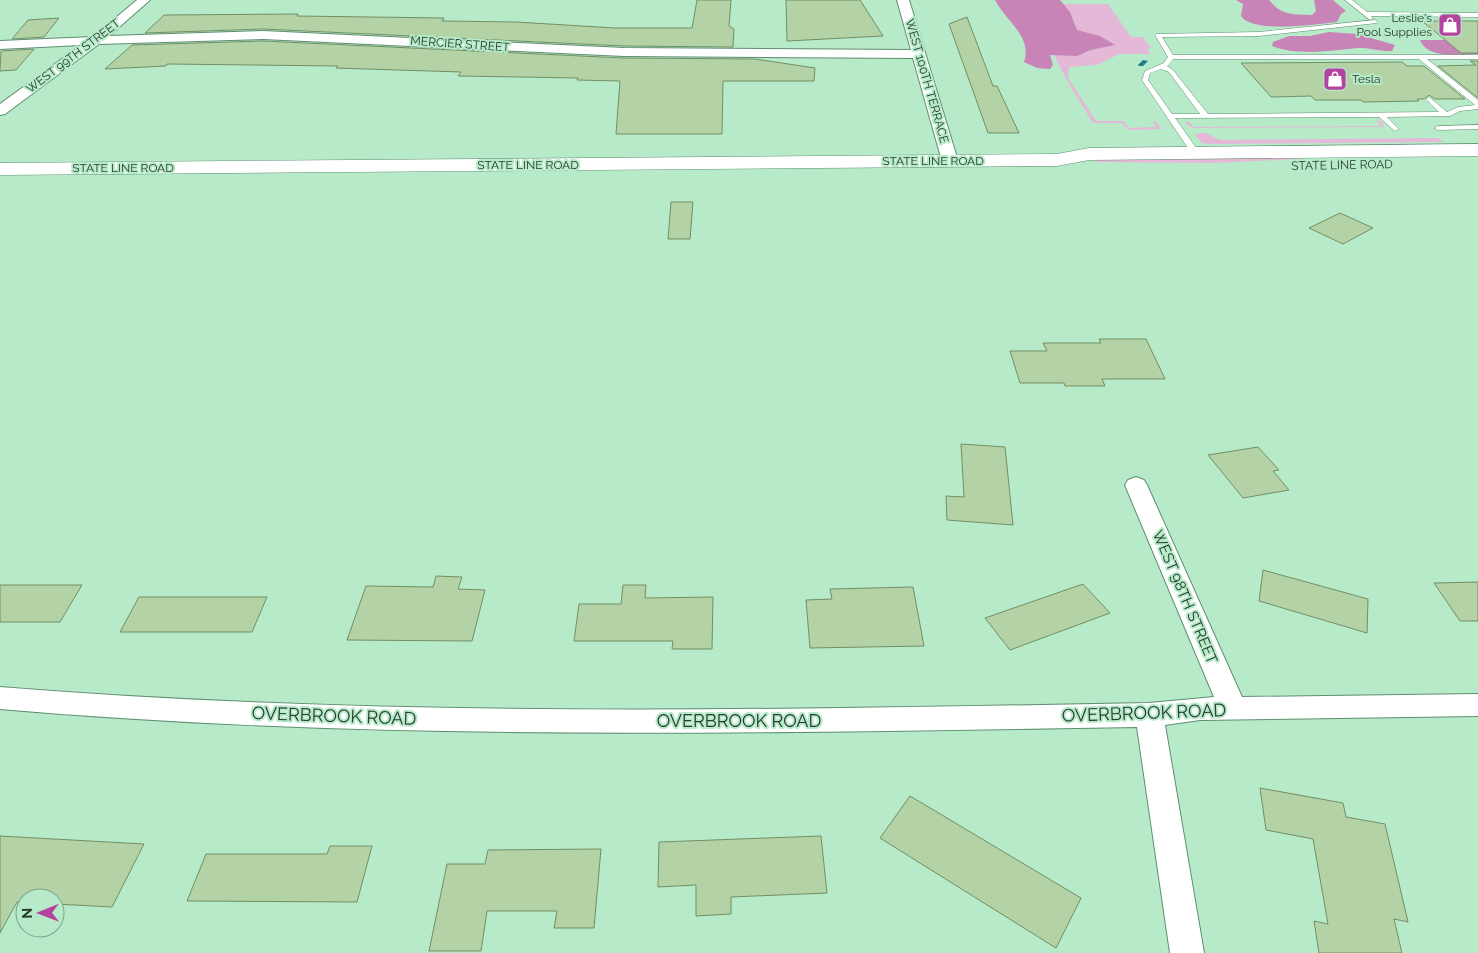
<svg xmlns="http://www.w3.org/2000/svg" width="1478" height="953" font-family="Raleway,sans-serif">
	<rect width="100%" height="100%" fill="#b7eac9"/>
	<!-- green -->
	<path fill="#e5b8d8" d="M 1062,4 L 1108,4 L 1131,37 L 1143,37 L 1151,48 L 1148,48 L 1150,54 L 1119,54 L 1097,65 L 1069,67 L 1068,78 L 1096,121 L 1123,121 L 1129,128 L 1156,127 L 1153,122 L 1155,121 L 1162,129 L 1131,130 L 1126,128 L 1122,123 L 1093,123 L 1070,86 L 1054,55 L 1077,56 L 1091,50 L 1114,45 L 1077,30 L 1070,12 Z
		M 1377,119 L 1385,125 L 1382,127 L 1194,128 L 1189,126 L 1185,122 L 1190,122 L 1193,127 L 1381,126 L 1376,120 Z
		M 1200,133 L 1206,133 L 1220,140 L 1437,138 L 1444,142 L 1209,144 L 1202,143 L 1195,135 Z
		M 1299,156 L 1302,159 L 1212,163 L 1096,162 L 1095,160 Z"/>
	<!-- forest -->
	<path fill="#c883b7" d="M 995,0 L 1060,0 L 1070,12 L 1077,30 L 1100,36 L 1115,45 L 1091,50 L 1077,56 L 1050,55 L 1053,65 L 1050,69 L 1037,68 L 1024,62 C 1033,37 1005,20 995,0 Z
		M 1236,0 L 1269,0 C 1282,16 1293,14 1312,15 L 1316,11 L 1314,0 L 1333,0 L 1346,11 L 1341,14 L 1337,22 C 1317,24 1253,34 1241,16 L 1243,4 Z
		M 1329,32 L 1357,34 L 1395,45 L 1392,51 C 1380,52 1368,47 1357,48 C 1330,51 1297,56 1272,46 L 1273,42 L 1289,36 L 1310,36 Z
		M 1420,40 L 1478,40 L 1478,54 C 1461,54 1428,60 1420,40 Z"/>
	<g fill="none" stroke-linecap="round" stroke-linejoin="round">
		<!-- stream -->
		<path fill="#1c7e8c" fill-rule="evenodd" d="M 1143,60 L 1148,61 L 1143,66 L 1139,66 L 1138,65 Z"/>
	</g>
	<!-- building -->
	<path fill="#b3d2a5" stroke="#728f64" d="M 697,0 L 731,0 L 729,26 L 734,29 L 733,47 L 624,46 L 263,29 L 145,33 L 164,15 L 298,14 L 297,16 L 444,18 L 442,21 L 516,22 L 615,28 L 692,28 Z
		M 786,0 L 860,0 L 883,36 L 787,41 Z
		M 967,17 L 993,86 L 997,86 L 1019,133 L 988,133 L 949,24 Z
		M 59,18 L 44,37 L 12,39 L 28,20 Z
		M 1422,21 L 1478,21 L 1478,53 L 1461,53 Z
		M 263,41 L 624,58 L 755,59 L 815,68 L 814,81 L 723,81 L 722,134 L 616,134 L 620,81 L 577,80 L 578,78 L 458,76 L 461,72 L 336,68 L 338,66 L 167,64 L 166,66 L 105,69 L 132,45 Z
		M 34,49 L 16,70 L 0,71 L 1,51 Z
		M 1470,61 L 1478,61 L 1478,98 L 1438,66 L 1476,65 Z
		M 1402,62 L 1407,66 L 1424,66 L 1465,99 L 1435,99 L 1429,95 L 1424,99 L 1417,99 L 1419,101 L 1363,102 L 1361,100 L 1315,100 L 1311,96 L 1271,97 L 1241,63 Z
		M 671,202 L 693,202 L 690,239 L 668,239 Z
		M 1340,213 L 1373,228 L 1343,244 L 1309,228 Z
		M 1099,339 L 1146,339 L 1165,379 L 1102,379 L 1105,386 L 1065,386 L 1064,383 L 1020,383 L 1010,351 L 1047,351 L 1043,343 L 1101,343 Z
		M 961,444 L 1005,447 L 1013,525 L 947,520 L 946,496 L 964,497 Z
		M 1258,447 L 1279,470 L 1273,471 L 1289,490 L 1243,498 L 1208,455 Z
		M 1263,570 L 1368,599 L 1367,633 L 1259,601 Z
		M 436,576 L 462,577 L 458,589 L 485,590 L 472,641 L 347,640 L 366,586 L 433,587 Z
		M 1478,582 L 1478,621 L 1460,621 L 1434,583 Z
		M 1083,584 L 1110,613 L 1010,650 L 985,618 Z
		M 0,585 L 82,585 L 60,622 L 0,622 Z
		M 623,585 L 646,585 L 645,598 L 713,597 L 712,649 L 672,649 L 673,641 L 574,641 L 579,604 L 621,604 Z
		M 913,587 L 924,646 L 810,648 L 806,600 L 832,599 L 830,589 Z
		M 139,597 L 267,597 L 252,632 L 120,632 Z
		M 1260,788 L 1343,803 L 1346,817 L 1385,824 L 1408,922 L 1394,919 L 1402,953 L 1319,953 L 1314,921 L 1328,924 L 1313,839 L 1266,830 Z
		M 910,796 L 1081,898 L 1056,948 L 880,838 Z
		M 0,836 L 144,844 L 112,907 L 55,904 L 55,898 L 25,898 L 25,902 L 17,902 L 0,933 Z
		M 821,836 L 827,893 L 731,897 L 731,914 L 696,916 L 696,885 L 658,887 L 659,842 Z
		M 330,846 L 372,846 L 357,902 L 187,901 L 206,854 L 327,854 Z
		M 601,849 L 594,928 L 554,928 L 557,911 L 487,911 L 481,951 L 429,951 L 447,864 L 485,864 L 488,850 Z"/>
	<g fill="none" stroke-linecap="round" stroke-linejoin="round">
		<!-- lane casing -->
		<g stroke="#5e8f70" stroke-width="1">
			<path id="lane" d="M 1345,0 L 1352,0 L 1367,12 L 1478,13 L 1478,17 L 1371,16 L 1373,18 L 1370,20 Z
				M 1375,20 L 1378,22 L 1377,23 L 1259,36 L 1162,37 L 1173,55 L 1478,55 L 1478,59 L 1427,59 L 1478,100 L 1478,109 L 1460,111 L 1450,116 L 1387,117 L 1399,129 L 1395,131 L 1379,117 L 1175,118 L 1199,152 L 1195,154 L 1192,154 L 1142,80 L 1145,71 L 1164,63 L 1168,57 L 1155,35 L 1156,34 L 1259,32 ZM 1173,59 L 1419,59 L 1475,105 L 1458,107 L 1447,112 L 1429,97 L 1426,99 L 1439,112 L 1208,114 L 1173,70 L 1167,66 ZM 1161,69 L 1169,72 L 1200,114 L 1172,114 L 1148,80 L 1150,73 Z
				M 1478,125 L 1478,129 L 1438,130 L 1434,128 L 1438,126 Z"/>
		</g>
		<!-- street casing -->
		<g stroke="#5e8f70" stroke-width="2">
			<path id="street" d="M 137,0 L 150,0 L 109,36 L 263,31 L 624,48 L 911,50 L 897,0 L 909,0 L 958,161 L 955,164 L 945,164 L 942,161 L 913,58 L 624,56 L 263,39 L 99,44 L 5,114 L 0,115 L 0,104 L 81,45 L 0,49 L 0,41 L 93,37 Z
				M 1136,477 L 1144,480 L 1147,485 L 1242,697 L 1478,694 L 1478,716 L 1200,720 L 1165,725 L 1204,953 L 1170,953 L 1137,727 C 758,733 378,742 0,709 L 0,687 C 382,718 766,710 1149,703 L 1214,697 L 1125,485 L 1128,480 Z"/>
		</g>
		<!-- secondary casing -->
		<g stroke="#5e8f70" stroke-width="1">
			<path id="secondary" d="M 1478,144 L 1478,156 L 1089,160 L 1057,166 L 0,175 L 0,163 L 1057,154 L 1089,148 Z"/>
		</g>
		<!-- lane -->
		<use href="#lane" fill="#fff" fill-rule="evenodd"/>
		<!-- street -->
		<use href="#street" fill="#fff" fill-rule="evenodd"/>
		<!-- secondary -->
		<use href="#secondary" fill="#fff" fill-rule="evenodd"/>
	</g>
	<!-- icons -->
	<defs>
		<g id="shop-square" transform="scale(1.25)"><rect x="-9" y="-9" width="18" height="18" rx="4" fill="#b4439f" stroke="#b7eac9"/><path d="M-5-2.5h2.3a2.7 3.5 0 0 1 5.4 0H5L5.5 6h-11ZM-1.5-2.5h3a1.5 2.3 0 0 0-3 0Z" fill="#fff"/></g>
	</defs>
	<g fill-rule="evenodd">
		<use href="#shop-square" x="1450" y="25"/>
		<use href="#shop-square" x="1335" y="79"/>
	</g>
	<g text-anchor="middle" stroke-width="4" stroke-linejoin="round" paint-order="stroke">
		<!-- far-poi labels -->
		<g font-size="12" fill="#273c2f" stroke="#b7eac9" text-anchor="end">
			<text x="1432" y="22">Leslie's<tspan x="1432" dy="14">Pool Supplies</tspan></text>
			<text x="1352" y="83" text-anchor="start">Tesla</text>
		</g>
		<!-- far-street labels -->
		<g font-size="12" fill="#273c2f" stroke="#b7eac9">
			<text transform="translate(460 44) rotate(4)" y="4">MERCIER STREET</text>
			<text transform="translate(73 56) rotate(-37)" y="4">WEST 99TH STREET</text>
			<text transform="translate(927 81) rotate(74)" y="4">WEST 100TH TERRACE</text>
			<text x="933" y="165">STATE LINE ROAD</text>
			<text x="528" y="169">STATE LINE ROAD</text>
			<text transform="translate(1342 165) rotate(-1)" y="4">STATE LINE ROAD</text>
			<text x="123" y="172">STATE LINE ROAD</text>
		</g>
		<!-- street labels -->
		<g font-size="15" fill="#273c2f" stroke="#b7eac9">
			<text transform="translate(1185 597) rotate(67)" y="5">WEST 98TH STREET</text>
		</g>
		<!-- near-street labels -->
		<g font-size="18" fill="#273c2f" stroke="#b7eac9">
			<text transform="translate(1144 713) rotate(-2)" y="6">OVERBROOK ROAD</text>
			<text transform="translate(334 716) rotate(2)" y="6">OVERBROOK ROAD</text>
			<text x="739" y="727">OVERBROOK ROAD</text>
		</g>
	</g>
	<!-- north arrow -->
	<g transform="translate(40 913) rotate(269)"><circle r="24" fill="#b7eac9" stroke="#7da48b"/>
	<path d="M0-4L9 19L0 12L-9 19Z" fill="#b4439f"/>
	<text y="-8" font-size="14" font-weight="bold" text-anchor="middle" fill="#273c2f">N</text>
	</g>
</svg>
